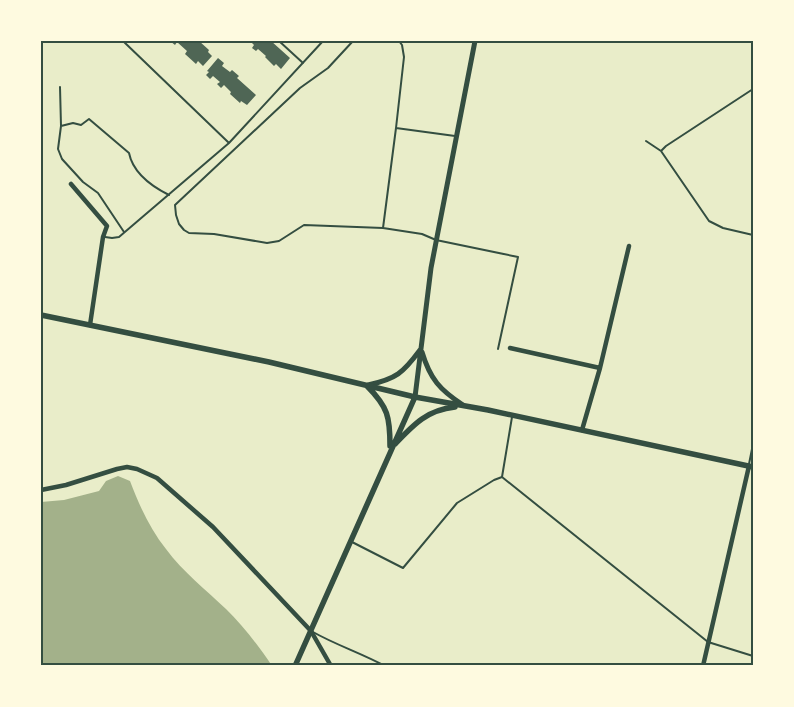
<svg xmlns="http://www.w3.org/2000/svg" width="794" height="707" font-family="Georgia,serif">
	<rect width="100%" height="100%" fill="#e9edc9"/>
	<!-- water -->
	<path fill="#a3b18a" d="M 118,476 L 130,481 C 139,505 150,529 166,549 C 183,572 206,590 226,609 C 243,626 259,646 272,666 L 41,666 L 41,502 L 64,500 L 99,491 L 106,481 Z"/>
	<!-- building -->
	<path fill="#4f6655" d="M 170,41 L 199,41 L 209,50 L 208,52 L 212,56 L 203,66 L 198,61 L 196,64 L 185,54 L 187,51 L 177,42 L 175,45 Z
		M 250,41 L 271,41 L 290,58 L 281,69 L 276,64 L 274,66 L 265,57 L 266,56 L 258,49 L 256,51 L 252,48 L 254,45 Z
		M 218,58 L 224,63 L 222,66 L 230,72 L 232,70 L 239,76 L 237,78 L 256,95 L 247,105 L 241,101 L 240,103 L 230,94 L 231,92 L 224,85 L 221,88 L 217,84 L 220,82 L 213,76 L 210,79 L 206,75 L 209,72 L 207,71 Z"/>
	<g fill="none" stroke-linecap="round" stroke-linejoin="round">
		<!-- service -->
		<path stroke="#344e41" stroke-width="2" d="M 123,41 L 229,143
			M 279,41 L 303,63
			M 353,41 L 328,68 L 300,88 L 175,205 L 176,215 L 179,224 L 184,230 L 189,233 L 214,234 L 267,243 L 279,241 L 304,225 L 383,228 L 422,234 L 436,240 L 518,257 L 498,349
			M 399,41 L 402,45 L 404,57 L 396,128 L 455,136
			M 60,87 L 61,126
			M 646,141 L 661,151 L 709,221 L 723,228 L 753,235
			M 661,151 L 666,146 L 753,89
			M 383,228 L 396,128
			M 124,232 L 98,193 L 83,182 L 62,159 L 58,149 L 61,126 L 73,123 L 81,125 L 89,119 L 129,153 C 133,173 151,186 169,195
			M 105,237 L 112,238 L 119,237 L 229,143 L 323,41
			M 749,464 L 753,444
			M 502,477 L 512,417
			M 352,542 L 403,568 L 457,503 L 494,480 L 502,477 L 708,642 L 753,656
			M 313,632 C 336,645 361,653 385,666"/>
		<!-- minor -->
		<path stroke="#344e41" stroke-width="4.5" d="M 71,184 L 107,226 L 103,237 L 90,325
			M 510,348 L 600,368
			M 582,430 L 600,368 L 629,246
			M 41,490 L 66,485 L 117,469 L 127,467 L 137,469 L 157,478 L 213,527 L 311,631 L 331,666
			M 703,666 L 749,466"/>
		<!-- tertiary -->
		<path stroke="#344e41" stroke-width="5" d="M 422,352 C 430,379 440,390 463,405
			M 368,385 C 396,379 403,373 420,350
			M 415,397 L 431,268 L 475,41"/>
		<!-- secondary -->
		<path stroke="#344e41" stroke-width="5.5" d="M 41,315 L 269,362 L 415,397 L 488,410 L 753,467
			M 367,386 C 388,407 390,417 390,446
			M 395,444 C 414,424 427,410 455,407
			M 295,666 L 415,397"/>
	</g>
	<!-- border -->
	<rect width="794" height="707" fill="none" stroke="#fefae0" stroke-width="85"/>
	<rect x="42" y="42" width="710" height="622" fill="none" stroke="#344e41" stroke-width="2"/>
</svg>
